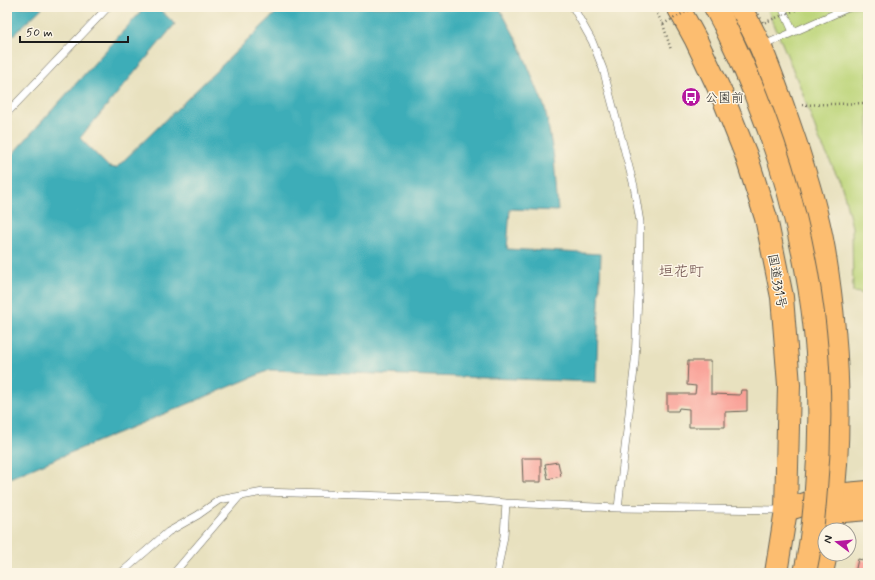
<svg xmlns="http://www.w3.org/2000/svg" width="875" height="580" font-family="Mynerve,'Klee One',sans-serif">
	<rect width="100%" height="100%" fill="#fcf5e5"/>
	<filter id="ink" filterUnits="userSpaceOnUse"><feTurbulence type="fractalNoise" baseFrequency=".025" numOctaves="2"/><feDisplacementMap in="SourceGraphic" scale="8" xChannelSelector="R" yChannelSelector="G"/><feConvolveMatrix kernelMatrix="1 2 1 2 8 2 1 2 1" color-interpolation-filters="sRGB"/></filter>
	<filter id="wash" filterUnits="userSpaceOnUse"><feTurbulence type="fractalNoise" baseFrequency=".012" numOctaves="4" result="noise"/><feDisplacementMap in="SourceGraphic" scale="16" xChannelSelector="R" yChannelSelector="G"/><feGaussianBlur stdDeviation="0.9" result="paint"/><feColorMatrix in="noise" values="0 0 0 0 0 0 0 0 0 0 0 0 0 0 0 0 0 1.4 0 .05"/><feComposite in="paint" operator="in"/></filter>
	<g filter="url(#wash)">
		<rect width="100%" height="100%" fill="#e8e1bf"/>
		<!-- green -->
		<path fill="#bdd57a" stroke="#6c784b" d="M 767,7 L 868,7 L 868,323 L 865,297 L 861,293 L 853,292 L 852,227 L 844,194 L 840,181 L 819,139 L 801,89 Z"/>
		<!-- water -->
		<path fill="#3dadb8" stroke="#2c646a" d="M 7,7 L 43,7 L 7,41 Z
			M 145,7 L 157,7 L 175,24 L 80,138 L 109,167 L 116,168 L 282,7 L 499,7 L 519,44 L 545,108 L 554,158 L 558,211 L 510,209 L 507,249 L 601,254 L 596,382 L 270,370 L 7,479 L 7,160 Z"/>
		<g id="blocks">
			<!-- building -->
			<path fill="#f99f95" d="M 688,361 L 711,361 L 711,394 L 740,395 L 741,390 L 747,390 L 747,411 L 725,412 L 725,427 L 689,427 L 689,409 L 679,408 L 678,411 L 667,411 L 667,394 L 695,394 L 696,386 L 687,385 Z
				M 522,458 L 541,458 L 541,482 L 523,482 Z
				M 558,462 L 561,476 L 548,479 L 545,464 Z
				M 858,559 L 868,561 L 868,573 L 855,573 Z"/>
		</g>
	</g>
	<g filter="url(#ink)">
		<use href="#blocks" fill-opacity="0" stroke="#636155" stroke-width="1"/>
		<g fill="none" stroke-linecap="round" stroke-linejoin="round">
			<!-- lane casing -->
			<g stroke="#636155" stroke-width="8">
				<path id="lane" d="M 573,7 L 592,41 L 603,69 L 634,186 L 640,222 L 639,274 L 635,361 L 618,508
					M 782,7 L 793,32
					M 762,46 L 850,7
					M 7,113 L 108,7
					M 121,573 L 168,532 L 198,515 L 219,500 L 263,492 L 451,498 L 506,503 L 618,508 L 784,510
					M 174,573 L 239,497
					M 497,573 L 504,536 L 506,503"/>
			</g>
			<!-- primary casing -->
			<g stroke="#636155" stroke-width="24">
				<path id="primary" d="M 786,510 L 834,495 L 868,492
					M 813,511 L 832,512 L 868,509"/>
			</g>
			<!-- highway casing -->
			<g stroke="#636155" stroke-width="24">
				<path id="highway" d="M 678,7 L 696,40 L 722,95 L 746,155 L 766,218 L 782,297 L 789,385 L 787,467 L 786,510 L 776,573
					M 715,7 L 724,24
					M 740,7 C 747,20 755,34 761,48 C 774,79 785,112 796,144 C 807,179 818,214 824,250 C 839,342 843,437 829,530
					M 822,573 L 826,554"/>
			</g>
			<!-- path -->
			<path stroke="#636155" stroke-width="2.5" stroke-dasharray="1 3" stroke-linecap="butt" d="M 653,7 L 663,24 L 671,50
				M 868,95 L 865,103 L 868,103
				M 802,105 L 865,103 L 868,143"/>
			<!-- lane -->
			<use href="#lane" stroke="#fff" stroke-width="7"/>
			<!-- primary -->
			<use href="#primary" stroke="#fcbd6f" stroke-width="22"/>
			<!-- highway -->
			<use href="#highway" stroke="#fcbd6f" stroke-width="22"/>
			<!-- highway-bridge casing -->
			<g stroke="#636155" stroke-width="24" stroke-linecap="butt">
				<path id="highway-bridge" d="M 724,24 C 796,171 831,325 816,489 C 814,517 811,545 805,573"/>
			</g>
			<!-- path-bridge -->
			<path stroke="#636155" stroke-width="2.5" stroke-dasharray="1 3" stroke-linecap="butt" d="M 755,7 L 763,23 L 803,7
				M 663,24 L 695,7"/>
			<!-- highway-bridge -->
			<use href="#highway-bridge" stroke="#fcbd6f" stroke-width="22"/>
		</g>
	</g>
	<!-- icons -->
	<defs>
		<g id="bus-disc" transform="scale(1)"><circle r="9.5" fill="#b5179e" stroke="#fcf5e5"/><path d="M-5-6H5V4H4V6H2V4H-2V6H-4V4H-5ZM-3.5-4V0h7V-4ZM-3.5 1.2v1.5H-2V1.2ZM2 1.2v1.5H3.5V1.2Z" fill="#fff"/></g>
	</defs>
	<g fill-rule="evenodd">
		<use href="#bus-disc" x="691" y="97"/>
	</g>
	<g text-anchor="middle" stroke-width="3" stroke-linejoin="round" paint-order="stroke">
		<!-- poi labels -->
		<g font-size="13" fill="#1c1c1c" stroke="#fcf5e5" text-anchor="start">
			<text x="705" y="102">公園前</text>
		</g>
		<!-- street labels -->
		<g font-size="13" fill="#1c1c1c" stroke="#fcf5e5">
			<text transform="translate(778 281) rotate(80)" y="5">国道331号</text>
		</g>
		<!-- quarter labels -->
		<g font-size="15" fill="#694a46" stroke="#fcf5e5">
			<text x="681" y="276">垣花町</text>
		</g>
	</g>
	<!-- margin -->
	<rect width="875" height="580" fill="none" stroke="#fcf5e5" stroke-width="24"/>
	<!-- north arrow -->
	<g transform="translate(837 542) rotate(286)"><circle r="19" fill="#fcf5e5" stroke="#a29e95"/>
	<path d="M0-3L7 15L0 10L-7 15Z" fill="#b5179e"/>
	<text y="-6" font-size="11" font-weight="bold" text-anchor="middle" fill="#1c1c1c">N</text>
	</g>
	<!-- scale -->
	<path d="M20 36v6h108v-6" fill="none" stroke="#1c1c1c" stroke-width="2"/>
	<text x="26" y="36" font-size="12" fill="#1c1c1c" stroke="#fcf5e5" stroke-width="3" paint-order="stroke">50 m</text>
</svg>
